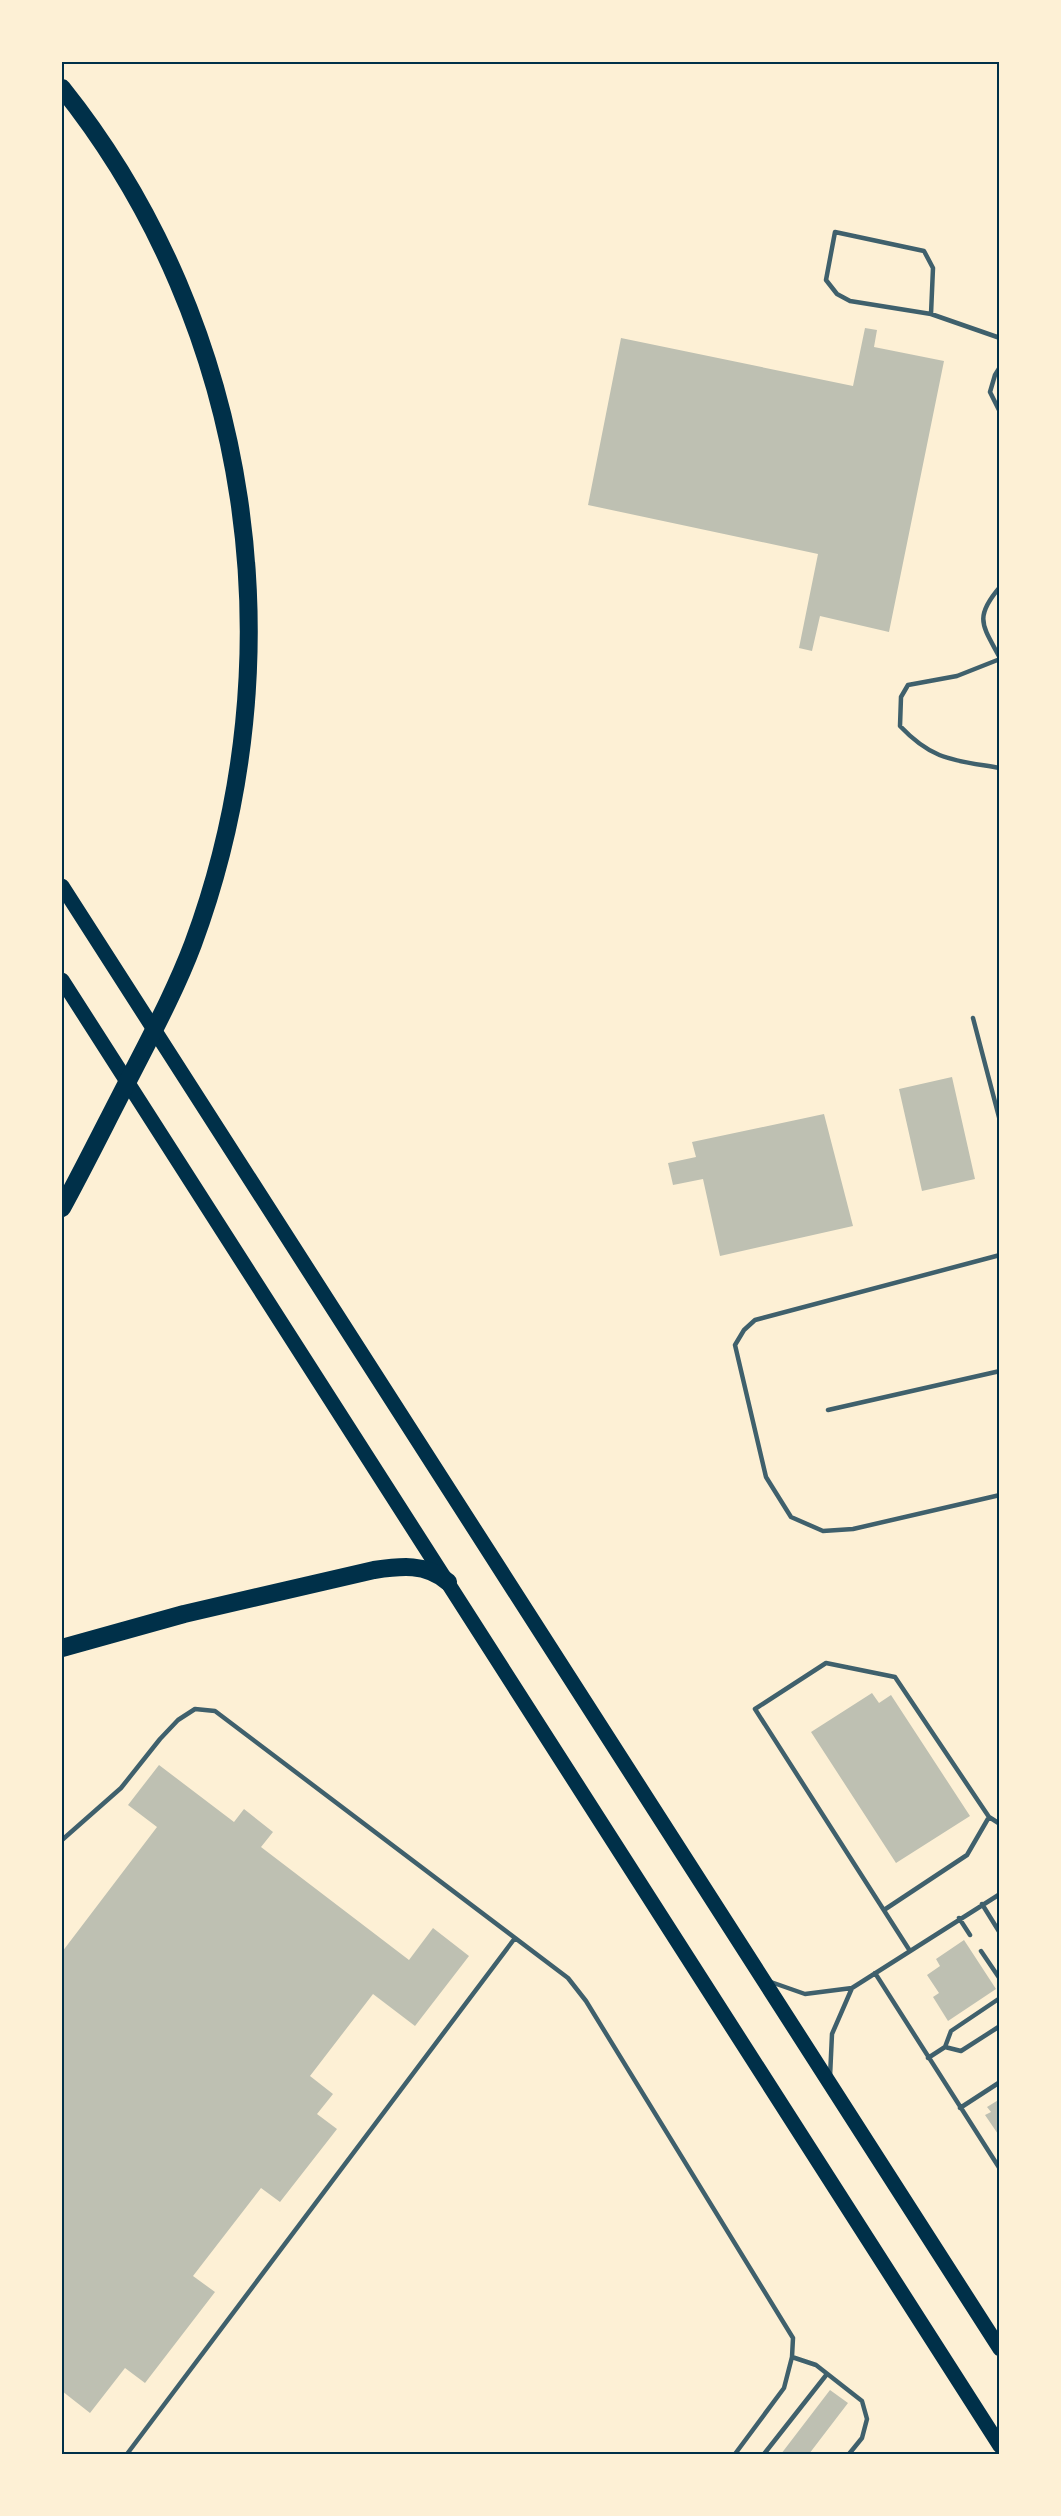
<svg xmlns="http://www.w3.org/2000/svg" width="1061" height="2516" font-family="'Roboto Serif',serif">
	<rect width="100%" height="100%" fill="#fdf0d5"/>
	<!-- building -->
	<path fill="#bec0b2" d="M 865,328 L 877,330 L 874,347 L 944,361 L 889,632 L 820,616 L 812,651 L 799,648 L 818,554 L 588,505 L 621,338 L 853,386 Z
		M 952,1077 L 975,1179 L 922,1191 L 899,1089 Z
		M 824,1114 L 853,1226 L 720,1256 L 703,1179 L 673,1185 L 668,1163 L 696,1157 L 692,1142 Z
		M 872,1693 L 879,1703 L 891,1695 L 970,1816 L 896,1863 L 811,1732 Z
		M 159,1765 L 234,1822 L 244,1809 L 273,1832 L 261,1847 L 409,1960 L 433,1928 L 469,1956 L 415,2026 L 373,1994 L 310,2076 L 333,2094 L 317,2114 L 337,2129 L 280,2202 L 261,2188 L 193,2276 L 215,2292 L 145,2383 L 125,2368 L 90,2413 L 62,2391 L 62,1952 L 157,1827 L 128,1805 Z
		M 964,1940 L 996,1989 L 948,2021 L 933,1997 L 939,1993 L 927,1975 L 940,1966 L 936,1959 Z
		M 1000,2099 L 1000,2137 L 985,2115 L 991,2112 L 987,2107 Z
		M 830,2390 L 848,2403 L 809,2454 L 781,2454 Z"/>
	<g fill="none" stroke-linecap="round" stroke-linejoin="round">
		<!-- service -->
		<path stroke="#3f606c" stroke-width="4.5" d="M 931,314 L 933,268 L 924,251 L 835,232 L 826,280 L 837,294 L 850,301 L 931,314 L 1000,338
			M 1000,367 L 995,375 L 990,392 L 1000,412
			M 1000,587 C 973,618 983,626 1000,658
			M 1000,659 L 957,676 L 908,685 L 901,697 L 900,726 C 933,761 954,760 1000,768
			M 973,1018 L 1000,1121
			M 1000,1255 L 755,1320 L 744,1330 L 735,1345 L 766,1477 L 791,1517 L 823,1531 L 853,1529 L 1000,1495
			M 828,1410 L 1000,1371
			M 62,1840 L 121,1788 L 160,1739 L 178,1720 L 195,1709 L 215,1711 L 568,1978 L 586,2001 L 793,2338 L 792,2357 L 784,2388 L 735,2454
			M 982,1904 L 1000,1933
			M 884,1910 L 967,1855 L 989,1817
			M 959,1918 L 970,1935
			M 910,1951 L 755,1709 L 826,1663 L 895,1677 L 989,1817 L 1000,1824
			M 981,1951 L 1000,1979
			M 875,1973 L 1000,2169
			M 768,1981 L 805,1994 L 852,1988 L 1000,1894
			M 945,2047 L 961,2051 L 1000,2026
			M 928,2058 L 945,2047 L 951,2031 L 1000,1998
			M 830,2077 L 832,2034 L 852,1988
			M 960,2108 L 1000,2082
			M 792,2357 L 816,2365 L 862,2401 L 867,2419 L 862,2438 L 849,2454
			M 127,2454 L 515,1938
			M 764,2454 L 827,2374"/>
		<!-- primary -->
		<path stroke="#003049" stroke-width="15" d="M 62,886 L 1000,2349
			M 62,980 L 1000,2446"/>
		<!-- motorway -->
		<path stroke="#003049" stroke-width="18" d="M 62,88 C 253,327 299,658 193,944 C 176,989 153,1032 131,1075 C 108,1119 86,1164 62,1208
			M 62,1648 L 184,1614 L 374,1570 C 401,1566 426,1563 448,1582"/>
	</g>
	<!-- border -->
	<rect width="1061" height="2516" fill="none" stroke="#fdf0d5" stroke-width="126"/>
	<rect x="63" y="63" width="935" height="2390" fill="none" stroke="#003049" stroke-width="2"/>
</svg>
